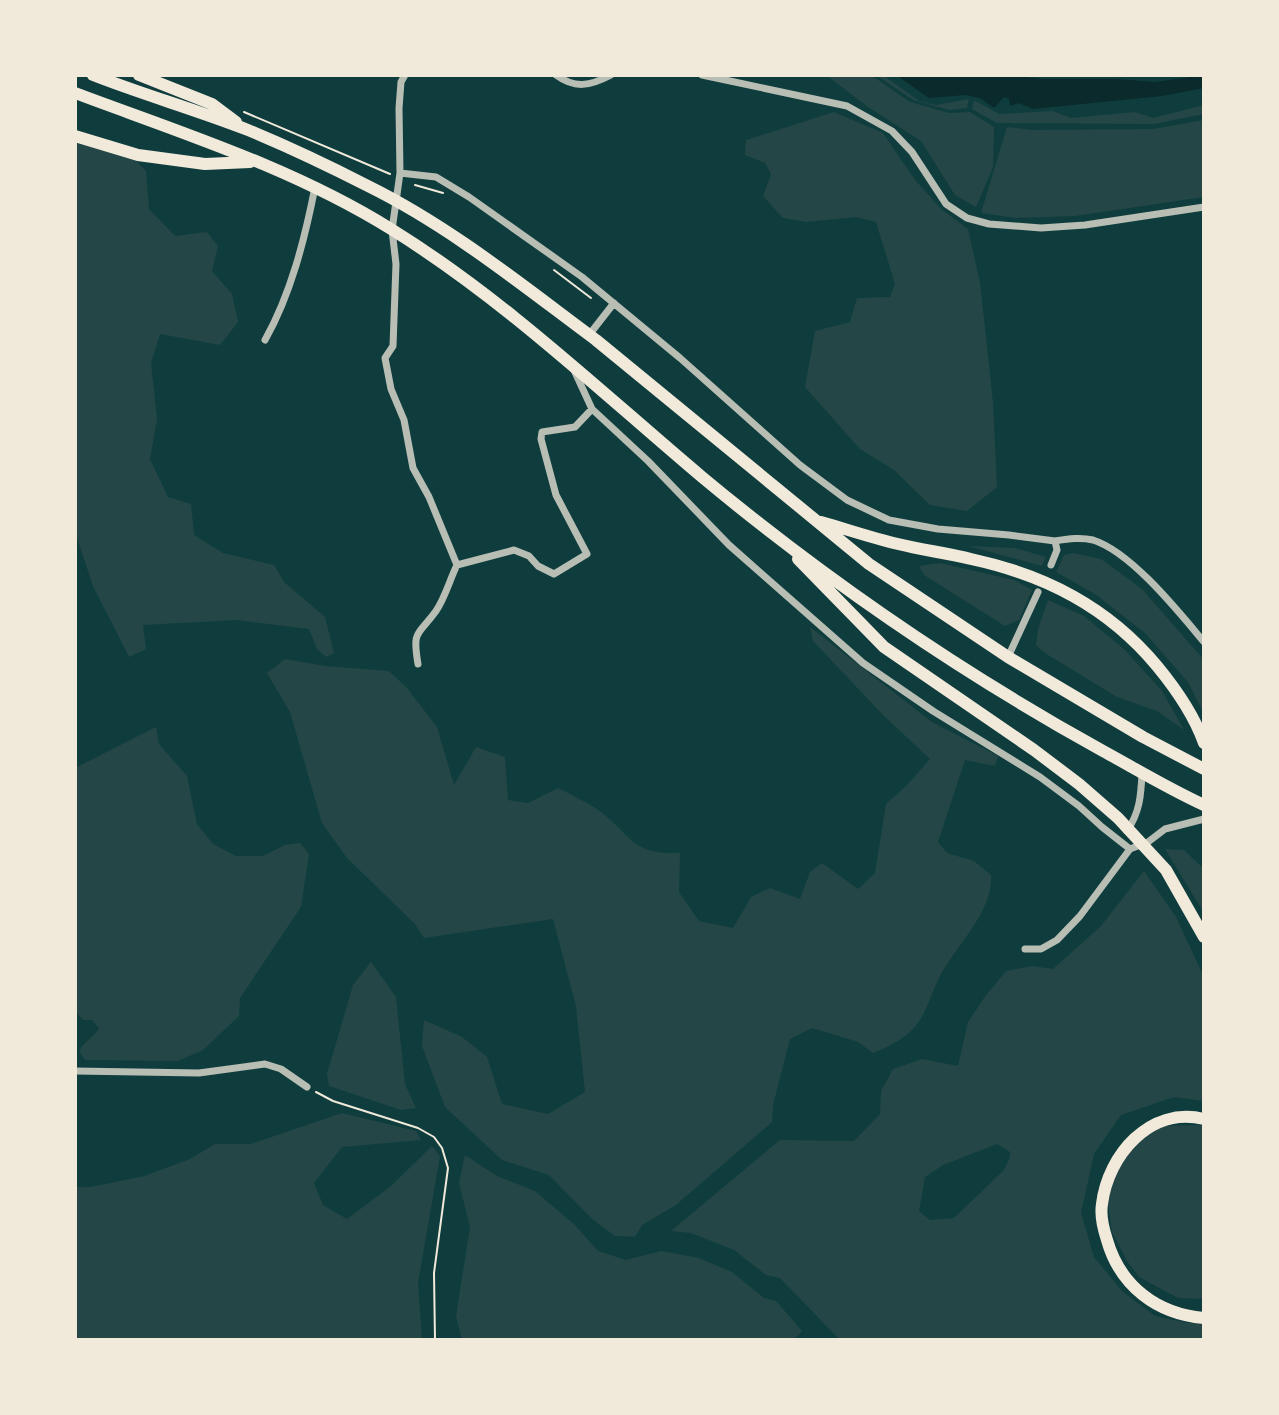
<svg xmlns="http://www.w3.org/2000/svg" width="1279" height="1415" font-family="'PT Sans',sans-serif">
	<rect width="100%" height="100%" fill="#0f3d3e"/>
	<!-- green -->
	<path fill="#244646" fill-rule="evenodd" d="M 826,75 L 871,75 L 910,102 L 949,113 L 970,112 L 994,127 L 993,167 L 976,207 L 955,195 L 921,141 L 868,107 Z
		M 876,75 L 883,75 L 919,101 L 936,105 L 969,99 L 967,108 L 949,110 L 913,100 Z
		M 974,100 L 999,114 L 1053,111 L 1071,118 L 1135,112 L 1153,118 L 1204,105 L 1204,114 L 1154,124 L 997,123 L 972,109 Z
		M 834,112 L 883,133 L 915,180 L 941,209 L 968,229 L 980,282 L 993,403 L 997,487 L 967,511 L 930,505 L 894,470 L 860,449 L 805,387 L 815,331 L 850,322 L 857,298 L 890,297 L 895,284 L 876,222 L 856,217 L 806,222 L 783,218 L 763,196 L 771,174 L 765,163 L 745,155 L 746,140 Z
		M 1204,120 L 1204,197 L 1075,216 L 1016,218 L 981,213 L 1007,127 L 1032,130 L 1153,129 Z
		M 75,131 L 123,148 L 146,171 L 149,209 L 175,236 L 207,232 L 218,246 L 212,271 L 232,294 L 238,322 L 220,345 L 160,334 L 151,363 L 157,419 L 150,459 L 168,497 L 191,504 L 194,535 L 223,553 L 274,565 L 284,582 L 325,617 L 334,653 L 326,657 L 317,649 L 309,629 L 236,620 L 143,625 L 146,649 L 129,657 L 93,586 L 75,532 Z
		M 968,546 L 1015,548 L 1046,557 L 1042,566 Z
		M 1073,553 L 1101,559 L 1142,589 L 1204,660 L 1204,714 L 1188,682 L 1145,633 L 1095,594 L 1056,572 L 1064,555 Z
		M 940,563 L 1014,580 L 1032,590 L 1019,620 L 1005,626 L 924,575 L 919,566 Z
		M 1048,600 L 1084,616 L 1125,650 L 1162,691 L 1184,730 L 1157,711 L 1117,697 L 1045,653 L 1036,645 L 1038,629 Z
		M 810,627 L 932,722 L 998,756 L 995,766 L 965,760 L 938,842 L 947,853 L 974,861 L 991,875 C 994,910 957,945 941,974 C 932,990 928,1009 918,1023 C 907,1038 889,1047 873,1053 L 858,1042 L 812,1028 L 790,1039 L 773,1105 L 772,1122 L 676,1205 L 642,1225 L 635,1237 L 615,1236 L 592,1219 L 549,1175 L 502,1160 L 445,1107 L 422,1046 L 424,1020 L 462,1037 L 487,1057 L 502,1104 L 548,1114 L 585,1092 L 576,1006 L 553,919 L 424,938 L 415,924 L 347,858 L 322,823 L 290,712 L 267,673 L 285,659 L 325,666 L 389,671 L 407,688 L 437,727 L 454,785 L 476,747 L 505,757 L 508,800 L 528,803 L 558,788 C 571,795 585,801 597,809 C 632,834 629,855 680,853 L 679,892 L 699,921 L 733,928 L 751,897 L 770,888 L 800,899 L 810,872 L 822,863 L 858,889 L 875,873 L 886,804 L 908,784 L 930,759 L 883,715 L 813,641 Z
		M 156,727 L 159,744 L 187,776 L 197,824 L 213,844 L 236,856 L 263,856 L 285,845 L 300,843 L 309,854 L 301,907 L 240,998 L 239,1016 L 203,1050 L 178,1061 L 85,1060 L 79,1051 C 85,1040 94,1038 99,1028 L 92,1020 L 83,1020 L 75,1011 L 75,768 Z
		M 1165,849 L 1184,850 L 1204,869 L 1204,913 Z
		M 1144,871 L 1176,917 L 1204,977 L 1204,1101 L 1174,1097 L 1121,1115 L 1094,1154 L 1081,1213 L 1094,1257 L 1122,1291 L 1155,1316 L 1188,1323 L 1204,1322 L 1204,1340 L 840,1340 L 780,1278 L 766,1275 L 734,1250 L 691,1233 L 671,1231 L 780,1140 L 854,1141 L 880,1114 L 881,1091 L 893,1069 L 922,1059 L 958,1066 L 968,1022 L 984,998 L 1006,971 L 1032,966 L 1053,969 L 1101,926 ZM 997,1144 L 1010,1152 L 1010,1157 L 1004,1170 L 954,1218 L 930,1220 L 919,1211 L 925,1177 L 943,1165 Z
		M 371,962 L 396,997 L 405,1084 L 416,1108 L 401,1110 L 329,1086 L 327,1074 L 353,985 Z
		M 342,1113 L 416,1131 L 421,1140 L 342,1147 L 314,1183 L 323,1205 L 347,1219 L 391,1186 L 432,1146 L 440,1156 L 418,1283 L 422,1340 L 75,1340 L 75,1187 L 91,1187 L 144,1176 L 190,1159 L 215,1144 L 251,1144 Z
		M 1197,1125 L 1204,1126 L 1204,1299 L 1178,1298 L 1139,1277 L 1127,1261 L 1112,1232 L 1108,1204 L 1114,1168 L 1134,1142 L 1163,1126 Z
		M 465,1155 L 497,1176 L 535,1191 L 575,1225 L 598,1251 L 626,1260 L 661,1251 L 699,1258 L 732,1272 L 764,1298 L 776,1301 L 802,1331 L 794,1340 L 462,1340 L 456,1316 L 470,1227 L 459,1183 Z"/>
	<!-- water -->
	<path fill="#0a2a2b" d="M 896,75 L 1004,75 L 1045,79 L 1117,79 L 1155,82 L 1204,75 L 1204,88 L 1162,96 L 1033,109 L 1019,103 L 1010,106 L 1009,99 L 1004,97 L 994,108 L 980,98 L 965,95 L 929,98 Z"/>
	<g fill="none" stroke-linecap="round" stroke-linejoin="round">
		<!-- path -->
		<path stroke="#f1e9da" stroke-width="2" d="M 244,112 L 390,174
			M 415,185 L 443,193
			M 554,270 L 591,298
			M 316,1092 L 333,1101 L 418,1128 L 434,1137 L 442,1148 L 448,1168 L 434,1273 L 435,1340"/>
		<!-- minor -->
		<path stroke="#b8beb3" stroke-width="7" d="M 405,75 L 401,82 L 399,108 L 400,173 L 392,230 L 396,264 L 393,346 L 385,358 L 391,389 L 404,420 L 413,468 L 429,497 L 457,565 C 450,579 445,598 436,611 C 418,636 412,629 418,664
			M 556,75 C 575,89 590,86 611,75
			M 702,75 L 847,106 L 892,131 L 912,152 L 946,204 L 967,218 L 989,224 L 1041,228 L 1085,225 L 1204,207
			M 400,173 L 436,177 L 469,197 L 582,277 L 680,358 L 800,465 L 847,500 L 889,520 L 938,529 L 1009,535 L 1055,541 L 1057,550 L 1051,565
			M 589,335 L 614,303
			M 265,340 C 291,294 305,238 315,187
			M 574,370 L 592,409 L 648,461 L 729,545 L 863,663 L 933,711 L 1040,777 L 1079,806 L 1102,827 L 1130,849
			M 1055,541 C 1068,539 1080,537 1093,540 C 1131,552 1178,611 1204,642
			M 457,565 L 514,550 L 529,556 L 538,566 L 554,574 L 587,554 L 556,495 L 541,439 L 542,432 L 575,427 L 592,409
			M 1008,657 L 1038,592
			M 1127,831 C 1140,812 1141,795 1142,773
			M 1025,949 L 1041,949 L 1057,940 L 1080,916 L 1130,849 L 1148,842 L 1165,829 L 1204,819
			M 75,1071 L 199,1073 L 265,1064 L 281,1069 L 307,1087"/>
		<!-- trunk -->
		<path stroke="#f1e9da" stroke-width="12" d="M 93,75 C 144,95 197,110 248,130 C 289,147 329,166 368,186 C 451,227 523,286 596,340 L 869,564 L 1008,657 L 1143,737 L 1204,769
			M 139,75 L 212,104 L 236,122
			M 75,93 C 182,133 293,168 391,229 C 504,299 600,391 702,477 C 826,580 962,673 1103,751 C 1136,769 1169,789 1204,805
			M 75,136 L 138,155 L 205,164 L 250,162
			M 821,522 C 846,529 872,538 898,544 C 922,550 947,553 971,559 C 1045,575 1108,607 1157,666 C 1176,689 1194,715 1204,743
			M 798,559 L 884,647 L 1034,750 L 1079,784 L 1118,818 L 1166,870 L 1204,937
			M 1204,1119 C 1150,1106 1108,1155 1102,1204 C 1100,1216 1103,1228 1107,1240 C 1120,1286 1157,1314 1204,1318"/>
	</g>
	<!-- border -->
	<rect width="1279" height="1415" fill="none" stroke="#f1e9da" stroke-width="154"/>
</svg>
